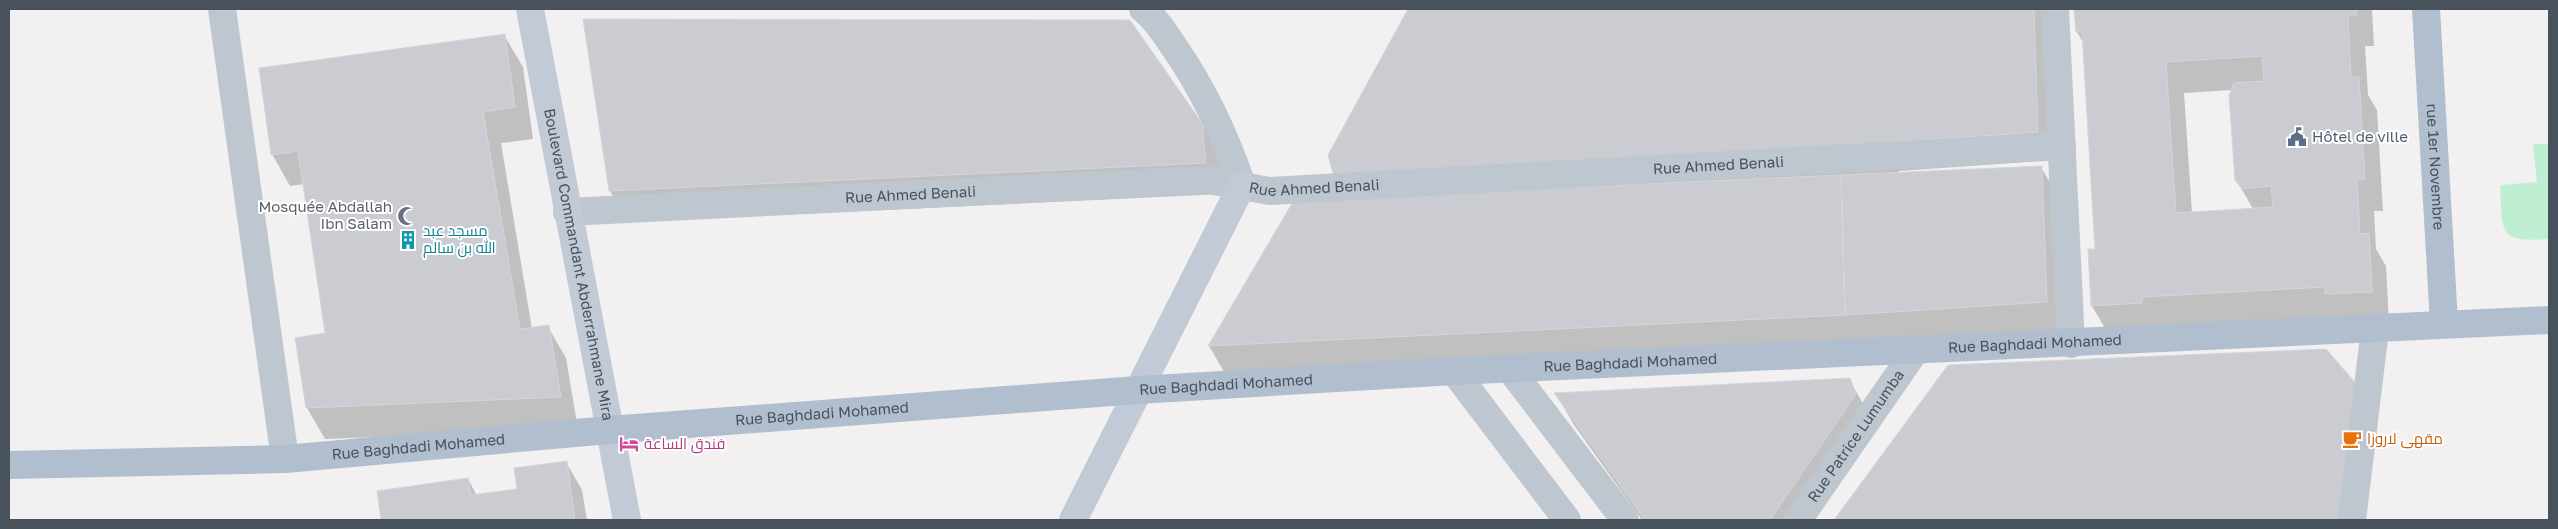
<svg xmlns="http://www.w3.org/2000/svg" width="2558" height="529" font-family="'Golos Text',Cairo,sans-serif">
	<rect width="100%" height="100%" fill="#f2f0f0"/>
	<!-- green -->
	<path fill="#bfefd3" d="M 2533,144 L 2549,144 L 2549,239 C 2496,243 2503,231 2500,185 L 2537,182 Z"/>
	<!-- shadow -->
	<path fill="#0003" fill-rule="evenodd" d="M 1409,9 L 2047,9 L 2054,160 L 1899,171 L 1899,173 L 2041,167 L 2059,198 L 2064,333 L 1227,377 L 1209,346 L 1346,198 L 1329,155 Z
		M 2076,9 L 2372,9 L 2374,46 L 2365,46 L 2368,95 L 2377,110 L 2383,211 L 2374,211 L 2376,249 L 2386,266 L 2389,323 L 2110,337 L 2092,306 L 2097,250 L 2084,44 L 2077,32 ZM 2232,90 L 2236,179 L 2253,209 L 2192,213 L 2184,93 Z
		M 504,35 L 523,67 L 533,139 L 501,143 L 532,329 L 548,327 L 566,358 L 578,429 L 325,439 L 307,408 L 326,334 L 305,184 L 290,186 L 272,154 Z
		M 1201,123 L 1220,155 L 1223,194 L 628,222 L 610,191 Z
		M 1949,366 L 2362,520 L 1836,520 Z
		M 1849,379 L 1867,411 L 1810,520 L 1642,520 L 1574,425 L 1556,394 Z
		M 566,462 L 582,490 L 587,520 L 382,520 L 378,492 L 468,479 L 477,496 L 518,490 Z"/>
	<!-- building -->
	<path fill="#caccd2" stroke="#d4d6db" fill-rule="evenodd" d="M 1408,9 L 2034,9 L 2038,132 L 1335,181 L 1328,155 Z
		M 2074,9 L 2356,9 L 2357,15 L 2348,15 L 2351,77 L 2359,77 L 2365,179 L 2357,180 L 2360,234 L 2369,233 L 2372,292 L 2325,294 L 2325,287 L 2142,297 L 2142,303 L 2091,306 L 2088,249 L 2095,249 L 2082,32 L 2076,32 ZM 2262,56 L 2264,81 L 2234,83 L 2229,95 L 2235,180 L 2242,189 L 2271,186 L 2273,207 L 2176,213 L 2166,62 Z
		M 583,19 L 1130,20 L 1202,123 L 1206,163 L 609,191 Z
		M 505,34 L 515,107 L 483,112 L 520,329 L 549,325 L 561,397 L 306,408 L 295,338 L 325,333 L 298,151 L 271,155 L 259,68 Z
		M 2042,166 L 2047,302 L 1845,315 L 1841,175 Z
		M 1841,175 L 1845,315 L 1208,346 L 1294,200 Z
		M 2326,349 L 2359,387 L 2339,520 L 1834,520 L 1948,365 Z
		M 1850,378 L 1856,394 L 1770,520 L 1645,520 L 1554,393 Z
		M 567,461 L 575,520 L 381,520 L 377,491 L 468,478 L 471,495 L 517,489 L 514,468 Z"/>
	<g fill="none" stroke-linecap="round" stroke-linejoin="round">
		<!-- street -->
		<g stroke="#bec7cf" stroke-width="28">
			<path d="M 222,9 L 285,459"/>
			<path d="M 1143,9 C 1155,18 1164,32 1172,44 C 1203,88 1225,135 1242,185"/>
			<path d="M 2055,9 L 2071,344"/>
			<path id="s1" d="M 567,212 L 1208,180 L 1270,191 L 2062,146"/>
			<path d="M 1510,369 L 1625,520"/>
			<path d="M 1454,371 L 1567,520"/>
			<path id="s2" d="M 1798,520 L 1915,351"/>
			<path d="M 2352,520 L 2375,329"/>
		</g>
		<!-- secondary -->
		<g stroke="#c1cad6" stroke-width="28">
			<path id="s3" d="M 530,9 L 627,520"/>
			<path d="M 1073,520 L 1242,185"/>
		</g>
		<!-- primary -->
		<g stroke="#b0bece" stroke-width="28">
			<path id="s4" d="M 2426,9 L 2444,323"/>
			<path id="s5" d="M 9,465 L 285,459 L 609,430 L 1138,390 L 1454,371 L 2549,320"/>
		</g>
	</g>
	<!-- icons -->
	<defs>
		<g id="civic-bare" transform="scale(1.5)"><path d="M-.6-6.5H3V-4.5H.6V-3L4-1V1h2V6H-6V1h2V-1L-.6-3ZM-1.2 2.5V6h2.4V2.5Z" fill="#5c6f8a" stroke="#fff" stroke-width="2.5" paint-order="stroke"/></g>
		<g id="mosque-bare" transform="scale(1.5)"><path d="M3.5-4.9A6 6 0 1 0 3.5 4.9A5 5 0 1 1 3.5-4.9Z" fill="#6b7280" stroke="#fff" stroke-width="2.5" paint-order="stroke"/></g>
		<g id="building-bare" transform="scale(1.5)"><path d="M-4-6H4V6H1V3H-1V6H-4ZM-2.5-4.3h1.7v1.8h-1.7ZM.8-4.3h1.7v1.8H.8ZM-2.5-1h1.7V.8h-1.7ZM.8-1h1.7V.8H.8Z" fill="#0f9aa8" stroke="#fff" stroke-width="2.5" paint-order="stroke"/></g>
		<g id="cafe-bare" transform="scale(1.5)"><path d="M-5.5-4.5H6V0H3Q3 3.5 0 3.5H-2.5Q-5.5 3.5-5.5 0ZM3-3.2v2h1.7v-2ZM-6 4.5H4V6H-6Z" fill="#e8710a" stroke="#fff" stroke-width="2.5" paint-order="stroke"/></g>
		<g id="hotel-bare" transform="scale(1.5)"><path d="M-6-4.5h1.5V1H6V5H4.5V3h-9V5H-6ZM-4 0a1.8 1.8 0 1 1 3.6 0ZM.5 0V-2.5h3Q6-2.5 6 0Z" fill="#d1479c" stroke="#fff" stroke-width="2.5" paint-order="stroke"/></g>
	</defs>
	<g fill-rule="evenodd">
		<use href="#civic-bare" x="2297" y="137"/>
		<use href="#mosque-bare" x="407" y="216"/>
		<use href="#building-bare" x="408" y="240"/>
		<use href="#cafe-bare" x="2352" y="439"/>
		<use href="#hotel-bare" x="629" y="444"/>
	</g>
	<g text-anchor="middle" stroke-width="4" stroke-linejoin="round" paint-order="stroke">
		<!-- service labels -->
		<g font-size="15" fill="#4e5e75" stroke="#fff" text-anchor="start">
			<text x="2312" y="142">Hôtel de ville</text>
		</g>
		<!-- street labels -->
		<g font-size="15" fill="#48525d" stroke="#fff">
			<text dy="5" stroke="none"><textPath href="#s1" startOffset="1154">Rue Ahmed Benali</textPath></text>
			<text dy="5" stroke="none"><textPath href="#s4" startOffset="158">rue 1er Novembre</textPath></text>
			<text dy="5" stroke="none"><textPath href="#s1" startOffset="749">Rue Ahmed Benali</textPath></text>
			<text dy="5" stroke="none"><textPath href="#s1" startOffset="344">Rue Ahmed Benali</textPath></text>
			<text dy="5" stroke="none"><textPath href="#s3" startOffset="260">Boulevard Commandant Abderrahmane Mira</textPath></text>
			<text dy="5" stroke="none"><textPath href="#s5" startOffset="2030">Rue Baghdadi Mohamed</textPath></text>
			<text dy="5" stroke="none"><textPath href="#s5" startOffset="1625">Rue Baghdadi Mohamed</textPath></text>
			<text dy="5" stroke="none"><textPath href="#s5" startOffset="1220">Rue Baghdadi Mohamed</textPath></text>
			<text dy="5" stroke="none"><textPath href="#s5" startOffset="815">Rue Baghdadi Mohamed</textPath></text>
			<text dy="5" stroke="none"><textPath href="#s2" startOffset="102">Rue Patrice Lumumba</textPath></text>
			<text dy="5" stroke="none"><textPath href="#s5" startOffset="410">Rue Baghdadi Mohamed</textPath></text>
		</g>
		<!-- worship labels -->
		<g font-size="15" fill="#5b616d" stroke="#fff" text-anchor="end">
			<text x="392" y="212">Mosquée Abdallah<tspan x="392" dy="17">Ibn Salam</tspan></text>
		</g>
		<!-- culture labels -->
		<g font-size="15" fill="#0d838f" stroke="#fff" text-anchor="start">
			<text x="423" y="236">مسجد عبد<tspan x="423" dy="17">الله بن سالم</tspan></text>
		</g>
		<!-- food labels -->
		<g font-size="15" fill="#c56008" stroke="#fff" text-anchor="start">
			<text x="2367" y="444">مقهى لاروزا</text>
		</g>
		<!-- hotel labels -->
		<g font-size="15" fill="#b23c85" stroke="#fff" text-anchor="start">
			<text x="644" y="449">فندق الساعة</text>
		</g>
	</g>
	<!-- border -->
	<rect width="2558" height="529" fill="none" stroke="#48525d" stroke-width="20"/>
</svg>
